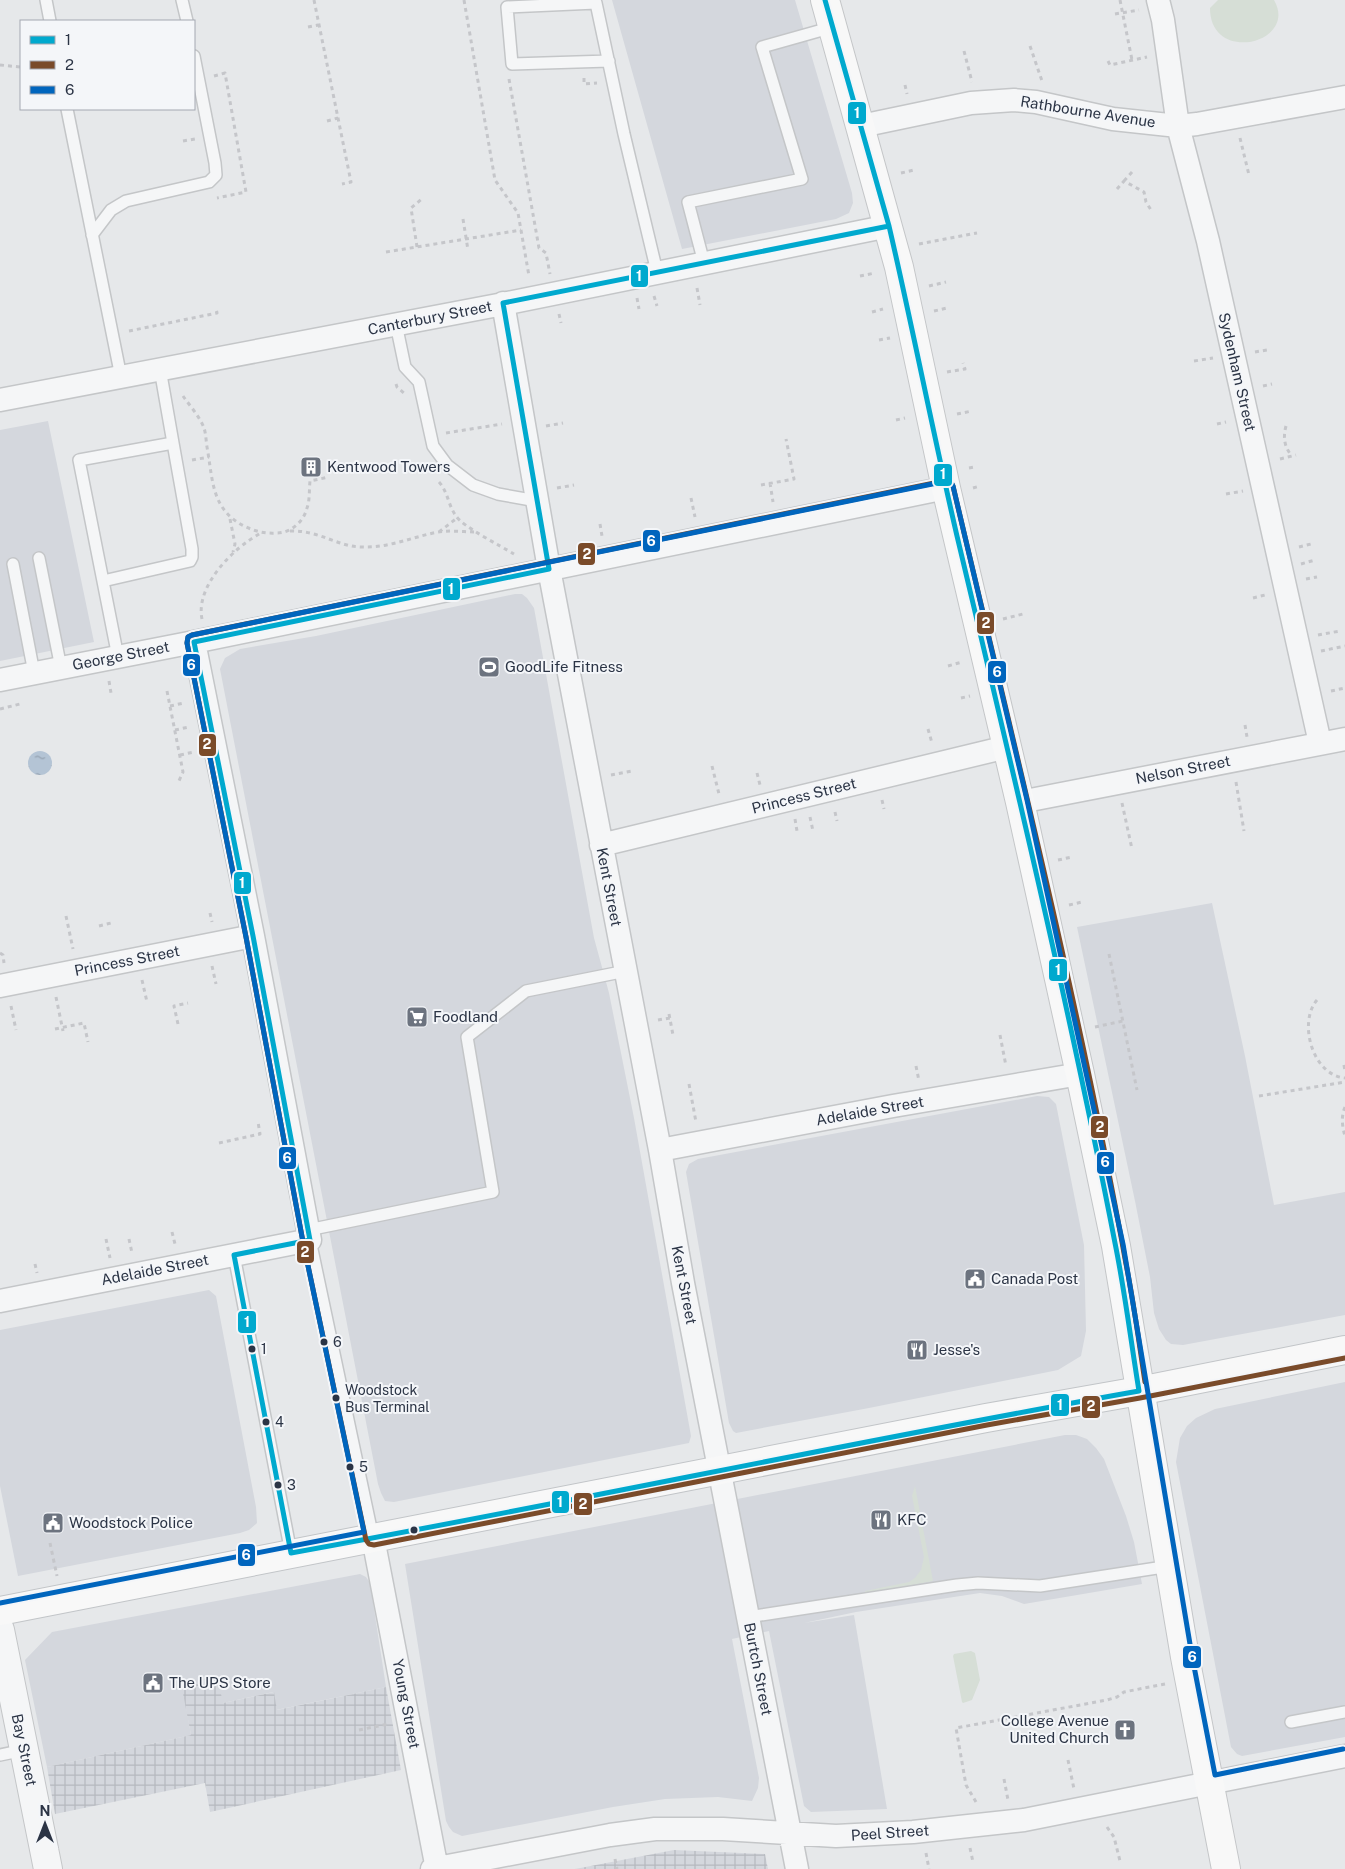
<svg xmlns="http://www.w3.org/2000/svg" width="1345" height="1869" font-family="'Public Sans',sans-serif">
	<defs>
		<pattern id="industrial-grid" width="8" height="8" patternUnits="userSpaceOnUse" patternTransform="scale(1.25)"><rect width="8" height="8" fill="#d4d7dd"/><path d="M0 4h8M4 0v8" fill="none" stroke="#b6b9bf"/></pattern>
		<pattern id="water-ripples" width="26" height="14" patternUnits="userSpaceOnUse" patternTransform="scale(1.25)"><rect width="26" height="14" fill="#b4c4d5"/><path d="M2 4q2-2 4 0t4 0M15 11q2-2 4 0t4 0" fill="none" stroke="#93a0af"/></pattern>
	</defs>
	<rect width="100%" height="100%" fill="#e6e8ea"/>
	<!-- built -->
	<path fill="#d4d7dd" d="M 612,0 L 795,0 L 852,193 L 853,203 L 849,213 L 836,219 L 682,249 Z
		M 48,421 L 94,642 L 0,661 L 0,430 Z
		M 515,594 L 522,594 L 527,598 L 534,608 L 594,938 L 609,993 L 634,1118 L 691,1436 L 689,1443 L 394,1502 L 385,1501 L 381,1493 L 378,1484 L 220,669 L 225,658 L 240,649 L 316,636 Z
		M 1212,903 L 1245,1056 L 1274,1205 L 1345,1192 L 1345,1315 L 1183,1345 L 1171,1344 L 1166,1340 L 1159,1329 L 1154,1313 L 1150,1277 L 1135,1201 L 1077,927 Z
		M 1037,1096 L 1049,1097 L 1056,1104 L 1084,1245 L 1086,1331 L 1081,1356 L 1058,1370 L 869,1408 L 736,1433 L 733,1431 L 729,1423 L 686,1172 L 689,1164 L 698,1159 Z
		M 209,1290 L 216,1296 L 256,1507 L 257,1523 L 249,1530 L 240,1533 L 18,1576 L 0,1486 L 0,1330 Z
		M 1345,1382 L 1345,1737 L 1242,1756 L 1237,1754 L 1231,1747 L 1176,1462 L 1180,1438 L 1187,1426 L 1196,1418 L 1215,1409 Z
		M 1065,1435 L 1076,1435 L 1087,1439 L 1096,1448 L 1104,1459 L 1126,1516 L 1134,1542 L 1142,1584 L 1024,1604 L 1002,1596 L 980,1593 L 856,1612 L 804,1623 L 854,1615 L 887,1809 L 811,1812 L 804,1806 L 769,1631 L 732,1639 L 759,1778 L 758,1788 L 752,1801 L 718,1797 L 665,1799 L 613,1807 L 462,1836 L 453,1832 L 449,1827 L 446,1821 L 405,1564 Z
		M 360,1574 L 366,1577 L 370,1583 L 386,1687 L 276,1710 L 273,1692 L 223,1703 L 182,1683 L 191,1735 L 47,1767 L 25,1660 L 52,1632 Z"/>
	<!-- industrial -->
	<path fill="url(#industrial-grid)" d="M 217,1676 L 223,1703 L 274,1692 L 277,1710 L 386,1687 L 401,1770 L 210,1812 L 205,1783 L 55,1814 L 47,1767 L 191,1735 L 181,1683 Z
		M 674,1850 L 765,1854 L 768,1869 L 575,1869 Z"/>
	<!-- green -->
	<path fill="#d6ded6" d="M 1218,0 L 1274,0 C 1299,43 1210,65 1210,8 Z
		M 915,1486 L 933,1581 L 865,1594 L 865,1591 L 909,1582 L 915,1578 L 921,1570 L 924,1557 L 912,1496 Z
		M 971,1651 L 975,1653 L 980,1680 L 972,1700 L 963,1703 L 962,1702 L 953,1656 L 954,1654 Z"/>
	<!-- water -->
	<path fill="url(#water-ripples)" d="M28 763a12 12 0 1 1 24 0a12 12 0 1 1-24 0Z"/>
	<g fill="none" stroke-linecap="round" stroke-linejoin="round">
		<!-- service casing -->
		<g stroke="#c4c6c8" stroke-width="14">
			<path id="service" d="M 46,0 L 50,21
				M 182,0 L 187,21
				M 609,61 L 512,64 L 507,7 L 596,3 L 624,134 L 657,272
				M 67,109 L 121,377
				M 92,235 L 111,210 L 126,201 L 209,182 L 216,175 L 215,163 L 194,56
				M 704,263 L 688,202 L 802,179 L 762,47 L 833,27
				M 396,324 L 405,367 L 419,382 L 433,446 L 447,465 L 473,485 L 498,494 L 537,501
				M 39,558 L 61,668
				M 13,564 L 34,673
				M 103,581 L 190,561 L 192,557 L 192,549 L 173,443
				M 118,657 L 79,460 L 173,443 L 160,369
				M 308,1230 L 493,1192 L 467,1037 L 526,991 L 626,971
				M 310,1240 L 373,1538
				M 234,1255 L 291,1553
				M 748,1617 L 957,1585 L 978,1583 L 1040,1586 L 1170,1566
				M 1291,1722 L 1345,1712
				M 0,1755 L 24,1750"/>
		</g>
		<!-- minor casing -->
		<g stroke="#c4c6c8" stroke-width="25">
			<path id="minor" d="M 1158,0 L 1163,20 L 1178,126 L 1208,241 L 1320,743
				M 861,126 L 971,103 L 1014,100 L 1036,102 L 1113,119 L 1178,126 L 1197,124 L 1345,97
				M 503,303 L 549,569 L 660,1150 L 683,1283 L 797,1869
				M 0,400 L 498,305 L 889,226
				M 0,680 L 194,642 L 946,488
				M 1020,802 L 1345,739
				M 601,845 L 1007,747
				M 0,986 L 253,936
				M 660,1150 L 893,1106 L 1080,1074
				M 0,1301 L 310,1240 L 253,936 L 194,642
				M 373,1538 L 437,1869
				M 432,1869 L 610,1835 L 655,1829 L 723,1829 L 836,1836 L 913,1832 L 1024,1820 L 1345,1756"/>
		</g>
		<!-- tertiary casing -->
		<g stroke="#c4c6c8" stroke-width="30">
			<path id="tertiary" d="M 0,1630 L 48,1869"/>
		</g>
		<!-- secondary casing -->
		<g stroke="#c4c6c8" stroke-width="30">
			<path id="secondary" d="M 825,0 L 899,267 L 946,488 L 1020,802 L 1080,1074 L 1116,1246 L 1185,1657 L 1226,1869"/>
		</g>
		<!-- primary casing -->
		<g stroke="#c2c5c8" stroke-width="30">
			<path id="primary" d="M 0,1611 L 986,1418 L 1139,1391 L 1345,1350"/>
		</g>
		<!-- path -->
		<path stroke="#c5c6ca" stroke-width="3" stroke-dasharray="4 4" stroke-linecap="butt" d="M 314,0 L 351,182 L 342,184
			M 464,0 L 495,180 L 518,213 L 529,276
			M 1120,0 L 1132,60
			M 1115,14 L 1139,10
			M 308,27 L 318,25
			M 1030,46 L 1042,81
			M 964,51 L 972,82
			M 1108,61 L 1110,65 L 1147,57
			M 0,65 L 21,67
			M 214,76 L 225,73 L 246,192 L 217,198
			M 584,78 L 584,84 L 597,83
			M 509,79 L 539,248 L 546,253 L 550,274
			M 905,85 L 907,94
			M 327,121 L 338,118
			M 1240,138 L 1249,175
			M 183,141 L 195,139
			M 901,173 L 914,170
			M 1124,181 L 1133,171
			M 1117,189 L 1124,181 L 1144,192 L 1146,202 L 1151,210
			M 463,219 L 468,250
			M 919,244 L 977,233
			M 417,247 L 411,208 L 423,198
			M 386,252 L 521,230
			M 860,276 L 875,273
			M 929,286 L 946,282
			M 697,288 L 700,305
			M 654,296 L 657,306
			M 637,298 L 639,309
			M 934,311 L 947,308
			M 872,312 L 883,309
			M 559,314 L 561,323
			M 129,331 L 217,313 L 216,308
			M 879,340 L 890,338
			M 1255,352 L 1267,350
			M 1194,361 L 1213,358
			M 947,372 L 965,369 L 963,363
			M 396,384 L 397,387 L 405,394
			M 1263,386 L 1272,384
			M 183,396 C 190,406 200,417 204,428 C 206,434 206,441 207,447 C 213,480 211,509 244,526 C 254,531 265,534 277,533 C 291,533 304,521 307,508 C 310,500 309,490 310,481 L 329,477
			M 957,414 L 972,411
			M 896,420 L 905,418
			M 1217,424 L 1226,422
			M 546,426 L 563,423
			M 1286,426 C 1283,437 1284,447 1292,456
			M 446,433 L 502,424
			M 1280,459 L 1296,455
			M 192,460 L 209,457
			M 969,468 L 975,467
			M 439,482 C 448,492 448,505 456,516 C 463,527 501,546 514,554
			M 770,483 L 773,502
			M 761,485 L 794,479 L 786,439
			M 557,488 L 574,485
			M 973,488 L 980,486
			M 1226,494 L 1243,491
			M 691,498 L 695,517
			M 230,519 L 235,544 L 233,552
			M 600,524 L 602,536
			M 290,531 C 319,530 338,547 362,547 C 389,548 412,537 438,532 C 451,530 464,532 477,532
			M 439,532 L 457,518
			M 1299,547 L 1311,544
			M 1301,564 L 1315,560
			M 1306,579 L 1317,577
			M 1253,598 L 1265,595
			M 202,619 C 195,586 234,547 261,533
			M 1003,619 L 1023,614
			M 1318,635 L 1340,631
			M 1321,651 L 1345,646
			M 948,666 L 962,662
			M 109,681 L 111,693
			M 167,691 L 183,772 L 178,783
			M 1331,691 L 1345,688
			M 961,698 L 970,696
			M 170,706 L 184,703
			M 0,709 L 20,704
			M 1245,725 L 1247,737
			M 928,729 L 932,743
			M 175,730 L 189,727
			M 180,755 L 194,752
			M 712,766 L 719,794
			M 757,773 L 760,785
			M 611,775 L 632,771
			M 1236,782 L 1244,831
			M 882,800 L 884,809
			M 1122,803 L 1132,849
			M 835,812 L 837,821
			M 810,817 L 813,831
			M 795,819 L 797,831
			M 1058,860 L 1072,857
			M 1069,905 L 1082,902
			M 210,913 L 212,922
			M 66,916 L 73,949
			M 99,926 L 111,923
			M 0,953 L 3,955 L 4,963
			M 1109,954 L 1137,1090
			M 212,966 L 216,984
			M 142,980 L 147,1002
			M 56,997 L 63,1031
			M 1317,1000 C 1298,1022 1312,1075 1345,1078
			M 11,1006 L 16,1030
			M 669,1014 L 673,1035
			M 658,1020 L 670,1018
			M 178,1024 L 174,1006 L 188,1003
			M 1095,1027 L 1123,1021
			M 55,1029 L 84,1023 L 88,1042
			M 1000,1035 L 1006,1066
			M 1344,1065 L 1345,1071
			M 916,1066 L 919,1081
			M 689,1084 L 696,1122
			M 1259,1096 L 1345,1082
			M 1345,1107 C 1341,1116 1342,1126 1345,1136
			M 219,1143 L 260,1134 L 258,1122
			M 172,1232 L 175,1244
			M 106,1239 L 110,1258
			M 129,1239 L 132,1253
			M 35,1264 L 37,1273
			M 50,1543 L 57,1576
			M 359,1730 L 388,1724
			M 1068,1760 L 1074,1789
			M 1004,1779 L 1008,1800
			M 976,1802 L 966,1785 L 956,1728 L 1107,1700 L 1117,1697 L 1124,1692 L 1165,1684
			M 1107,1827 L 1114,1837 L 1120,1861
			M 970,1848 L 973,1862
			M 926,1853 L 929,1869
			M 615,1859 L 617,1869"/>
		<!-- service -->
		<use href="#service" stroke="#f5f6f7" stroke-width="11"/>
		<!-- minor -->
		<use href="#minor" stroke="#f5f6f7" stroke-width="22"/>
		<!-- tertiary -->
		<use href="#tertiary" stroke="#f5f6f7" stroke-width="28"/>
		<!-- secondary -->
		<use href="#secondary" stroke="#f8f8f8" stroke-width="28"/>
		<!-- primary -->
		<use href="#primary" stroke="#f8f8f8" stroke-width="28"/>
		<!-- bus-1 casing -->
		<g stroke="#f4f6f9" stroke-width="9">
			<path id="bus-1" d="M 825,0 L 889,226
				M 889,226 C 913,329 933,433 957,536 C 1013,771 1069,1006 1115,1243 C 1125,1292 1131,1342 1139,1391 C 856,1441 574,1502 291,1553 L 234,1255 L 310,1240 L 253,936 L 194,642 L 549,569 L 503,303 Z"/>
		</g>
		<!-- bus-2 casing -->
		<g stroke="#f4f6f9" stroke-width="9">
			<path id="bus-2" d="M 1145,1382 C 1139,1343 1134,1303 1126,1264 C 1079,1003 1014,745 953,486 L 951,482 L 944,481 L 192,635 L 188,637 L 187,643 L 246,937 L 303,1242 L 366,1540 L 369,1544 L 374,1545 L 987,1425 L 1140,1398 L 1345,1358"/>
		</g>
		<!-- bus-3 casing -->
		<g stroke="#f4f6f9" stroke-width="9">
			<path id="bus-3" d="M 0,1603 L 364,1532 L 303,1242 L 246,937 L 187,643 L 188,637 L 192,635 L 947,481 L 951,482 L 953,486 L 1027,800 L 1123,1244 L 1192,1656 L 1215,1775 L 1343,1749"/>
		</g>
		<!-- bus-1 -->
		<use href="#bus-1" stroke="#00a9ce" stroke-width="5"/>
		<!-- bus-2 -->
		<use href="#bus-2" stroke="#7a4b2a" stroke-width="5"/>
		<!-- bus-3 -->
		<use href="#bus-3" stroke="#0065bd" stroke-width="5"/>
	</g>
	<!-- icons -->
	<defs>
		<g id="building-square" transform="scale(1.125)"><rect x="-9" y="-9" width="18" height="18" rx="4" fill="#6c737f" stroke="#f4f6f9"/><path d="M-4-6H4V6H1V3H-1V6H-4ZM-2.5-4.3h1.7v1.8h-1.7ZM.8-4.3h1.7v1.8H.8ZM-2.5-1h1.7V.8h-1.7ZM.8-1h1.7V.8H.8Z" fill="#fff"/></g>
		<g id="stadium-square" transform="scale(1.125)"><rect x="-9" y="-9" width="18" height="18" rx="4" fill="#6c737f" stroke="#f4f6f9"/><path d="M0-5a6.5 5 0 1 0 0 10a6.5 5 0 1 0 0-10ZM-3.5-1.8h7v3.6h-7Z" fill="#fff"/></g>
		<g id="supermarket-square" transform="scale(1.125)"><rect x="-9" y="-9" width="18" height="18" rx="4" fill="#6c737f" stroke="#f4f6f9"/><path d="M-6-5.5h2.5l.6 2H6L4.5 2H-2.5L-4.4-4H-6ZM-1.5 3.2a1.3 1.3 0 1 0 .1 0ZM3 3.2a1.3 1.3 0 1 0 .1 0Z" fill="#fff"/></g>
		<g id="civic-square" transform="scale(1.125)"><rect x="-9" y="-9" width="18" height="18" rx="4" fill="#6c737f" stroke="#f4f6f9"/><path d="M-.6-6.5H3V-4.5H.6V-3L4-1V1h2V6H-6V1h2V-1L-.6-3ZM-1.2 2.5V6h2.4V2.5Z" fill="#fff"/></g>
		<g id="restaurant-square" transform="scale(1.125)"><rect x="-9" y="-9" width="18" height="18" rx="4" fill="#6c737f" stroke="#f4f6f9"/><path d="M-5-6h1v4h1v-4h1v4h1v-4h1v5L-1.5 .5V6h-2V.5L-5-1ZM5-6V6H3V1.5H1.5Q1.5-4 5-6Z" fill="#fff"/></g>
		<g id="church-square" transform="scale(1.125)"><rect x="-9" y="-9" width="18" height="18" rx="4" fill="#6c737f" stroke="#f4f6f9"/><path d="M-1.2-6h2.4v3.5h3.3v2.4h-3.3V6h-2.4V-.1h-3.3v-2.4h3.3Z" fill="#fff"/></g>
	</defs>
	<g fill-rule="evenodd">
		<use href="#building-square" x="311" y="467"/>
		<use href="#stadium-square" x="489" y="667"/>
		<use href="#supermarket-square" x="417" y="1017"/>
		<use href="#civic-square" x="975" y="1279"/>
		<use href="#restaurant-square" x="917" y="1350"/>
		<use href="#restaurant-square" x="881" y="1520"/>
		<use href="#civic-square" x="53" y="1523"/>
		<use href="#civic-square" x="153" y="1683"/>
		<use href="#church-square" x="1125" y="1730"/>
	</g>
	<!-- markers -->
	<g fill="#2b3445" stroke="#f4f6f9" stroke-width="2">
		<circle cx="324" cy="1342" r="4.5"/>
		<circle cx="252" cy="1349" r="4.5"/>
		<circle cx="336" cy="1398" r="4.5"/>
		<circle cx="266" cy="1422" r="4.5"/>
		<circle cx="350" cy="1467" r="4.5"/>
		<circle cx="278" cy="1485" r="4.5"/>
		<circle cx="414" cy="1530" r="4.5"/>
	</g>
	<g text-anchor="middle" stroke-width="4" stroke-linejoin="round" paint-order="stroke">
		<!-- bus labels -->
		<g font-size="14" fill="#2b3445" stroke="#f4f6f9" text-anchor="start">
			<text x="333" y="1347">6</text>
			<text x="261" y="1354">1</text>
			<text x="345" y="1395">Woodstock<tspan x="345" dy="17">Bus Terminal</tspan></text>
			<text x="275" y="1427">4</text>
			<text x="359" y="1472">5</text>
			<text x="287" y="1490">3</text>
		</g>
		<!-- street labels -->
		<g font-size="15" fill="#2b3445" stroke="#f4f6f9">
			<text transform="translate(1088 112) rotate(9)" y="5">Rathbourne Avenue</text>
			<text transform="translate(430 318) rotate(-11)" y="5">Canterbury Street</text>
			<text transform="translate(1237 372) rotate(77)" y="5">Sydenham Street</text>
			<text transform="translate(121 656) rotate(-11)" y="5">George Street</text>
			<text transform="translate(1183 770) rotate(-11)" y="5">Nelson Street</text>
			<text transform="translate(804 796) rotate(-14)" y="5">Princess Street</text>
			<text transform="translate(609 887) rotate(79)" y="5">Kent Street</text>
			<text transform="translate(127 961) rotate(-11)" y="5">Princess Street</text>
			<text transform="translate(870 1111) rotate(-10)" y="5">Adelaide Street</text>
			<text transform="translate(155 1270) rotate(-11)" y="5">Adelaide Street</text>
			<text transform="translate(684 1285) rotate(79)" y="5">Kent Street</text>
			<text transform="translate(758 1669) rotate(79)" y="5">Burtch Street</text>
			<text transform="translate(406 1704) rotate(79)" y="5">Young Street</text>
			<text transform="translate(24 1750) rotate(78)" y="5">Bay Street</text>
			<text transform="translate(890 1833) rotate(-4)" y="5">Peel Street</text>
		</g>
		<!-- poi labels -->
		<g font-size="15" fill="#2b3445" stroke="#f4f6f9" text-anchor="start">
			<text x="327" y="472">Kentwood Towers</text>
			<text x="505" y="672">GoodLife Fitness</text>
			<text x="433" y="1022">Foodland</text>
			<text x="991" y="1284">Canada Post</text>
			<text x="933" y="1355">Jesse's</text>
			<text x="897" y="1525">KFC</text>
			<text x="69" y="1528">Woodstock Police</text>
			<text x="169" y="1688">The UPS Store</text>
			<text x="1109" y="1726" text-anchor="end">College Avenue<tspan x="1109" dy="17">United Church</tspan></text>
		</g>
	</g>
	<g stroke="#f4f6f9" stroke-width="2">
		<rect x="847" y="101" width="20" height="24" rx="5" fill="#00a9ce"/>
		<rect x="630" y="264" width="19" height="24" rx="5" fill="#00a9ce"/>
		<rect x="933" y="463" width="20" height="24" rx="5" fill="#00a9ce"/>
		<rect x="642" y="529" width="19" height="24" rx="5" fill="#0065bd"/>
		<rect x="577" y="542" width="19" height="24" rx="5" fill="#7a4b2a"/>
		<rect x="442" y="577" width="19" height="24" rx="5" fill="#00a9ce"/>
		<rect x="976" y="611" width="19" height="24" rx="5" fill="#7a4b2a"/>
		<rect x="182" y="653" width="19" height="24" rx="5" fill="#0065bd"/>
		<rect x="987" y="660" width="20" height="24" rx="5" fill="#0065bd"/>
		<rect x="198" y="733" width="19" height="24" rx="5" fill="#7a4b2a"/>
		<rect x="233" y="871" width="19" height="24" rx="5" fill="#00a9ce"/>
		<rect x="1048" y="958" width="20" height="24" rx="5" fill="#00a9ce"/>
		<rect x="1090" y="1115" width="19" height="24" rx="5" fill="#7a4b2a"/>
		<rect x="278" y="1146" width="19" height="24" rx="5" fill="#0065bd"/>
		<rect x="1096" y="1151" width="19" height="24" rx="5" fill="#0065bd"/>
		<rect x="296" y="1240" width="19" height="24" rx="5" fill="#7a4b2a"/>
		<rect x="237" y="1310" width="20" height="24" rx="5" fill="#00a9ce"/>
		<rect x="1050" y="1393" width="20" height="24" rx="5" fill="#00a9ce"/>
		<rect x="1081" y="1395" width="20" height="24" rx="5" fill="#7a4b2a"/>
		<rect x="551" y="1490" width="19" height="24" rx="5" fill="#00a9ce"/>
		<rect x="573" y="1492" width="20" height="24" rx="5" fill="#7a4b2a"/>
		<rect x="237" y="1543" width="19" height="24" rx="5" fill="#0065bd"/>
		<rect x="1182" y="1645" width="20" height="24" rx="5" fill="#0065bd"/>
	</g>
	<g font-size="14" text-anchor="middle" font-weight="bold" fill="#fff">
		<text x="857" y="118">1</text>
		<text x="639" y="281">1</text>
		<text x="943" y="479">1</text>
		<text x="651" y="546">6</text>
		<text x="587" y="559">2</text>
		<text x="451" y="594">1</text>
		<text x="986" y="628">2</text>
		<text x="191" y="670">6</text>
		<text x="997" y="677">6</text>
		<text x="207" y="749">2</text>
		<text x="242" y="888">1</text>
		<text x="1058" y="975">1</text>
		<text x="1100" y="1132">2</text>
		<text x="287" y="1163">6</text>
		<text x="1105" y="1167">6</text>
		<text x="305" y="1257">2</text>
		<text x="247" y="1327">1</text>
		<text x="1060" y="1410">1</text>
		<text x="1091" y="1411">2</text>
		<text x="560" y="1507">1</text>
		<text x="583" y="1509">2</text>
		<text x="246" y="1560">6</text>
		<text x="1192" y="1662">6</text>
	</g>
	<!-- legend -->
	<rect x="20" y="20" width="175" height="90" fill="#f4f6f9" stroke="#a4a8b1"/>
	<rect x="30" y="36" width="25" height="8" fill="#00a9ce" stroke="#a4a8b1"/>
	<text x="65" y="45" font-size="15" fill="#2b3445">1</text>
	<rect x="30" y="61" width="25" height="8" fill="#7a4b2a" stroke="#a4a8b1"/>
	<text x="65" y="70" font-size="15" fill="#2b3445">2</text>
	<rect x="30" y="86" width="25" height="8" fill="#0065bd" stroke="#a4a8b1"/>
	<text x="65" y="95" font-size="15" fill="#2b3445">6</text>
	<!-- north arrow -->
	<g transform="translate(45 1824)" stroke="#f4f6f9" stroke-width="4" paint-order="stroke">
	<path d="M0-4L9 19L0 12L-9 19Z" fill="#2b3445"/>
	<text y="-8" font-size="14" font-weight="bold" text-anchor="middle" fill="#2b3445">N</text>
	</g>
</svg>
